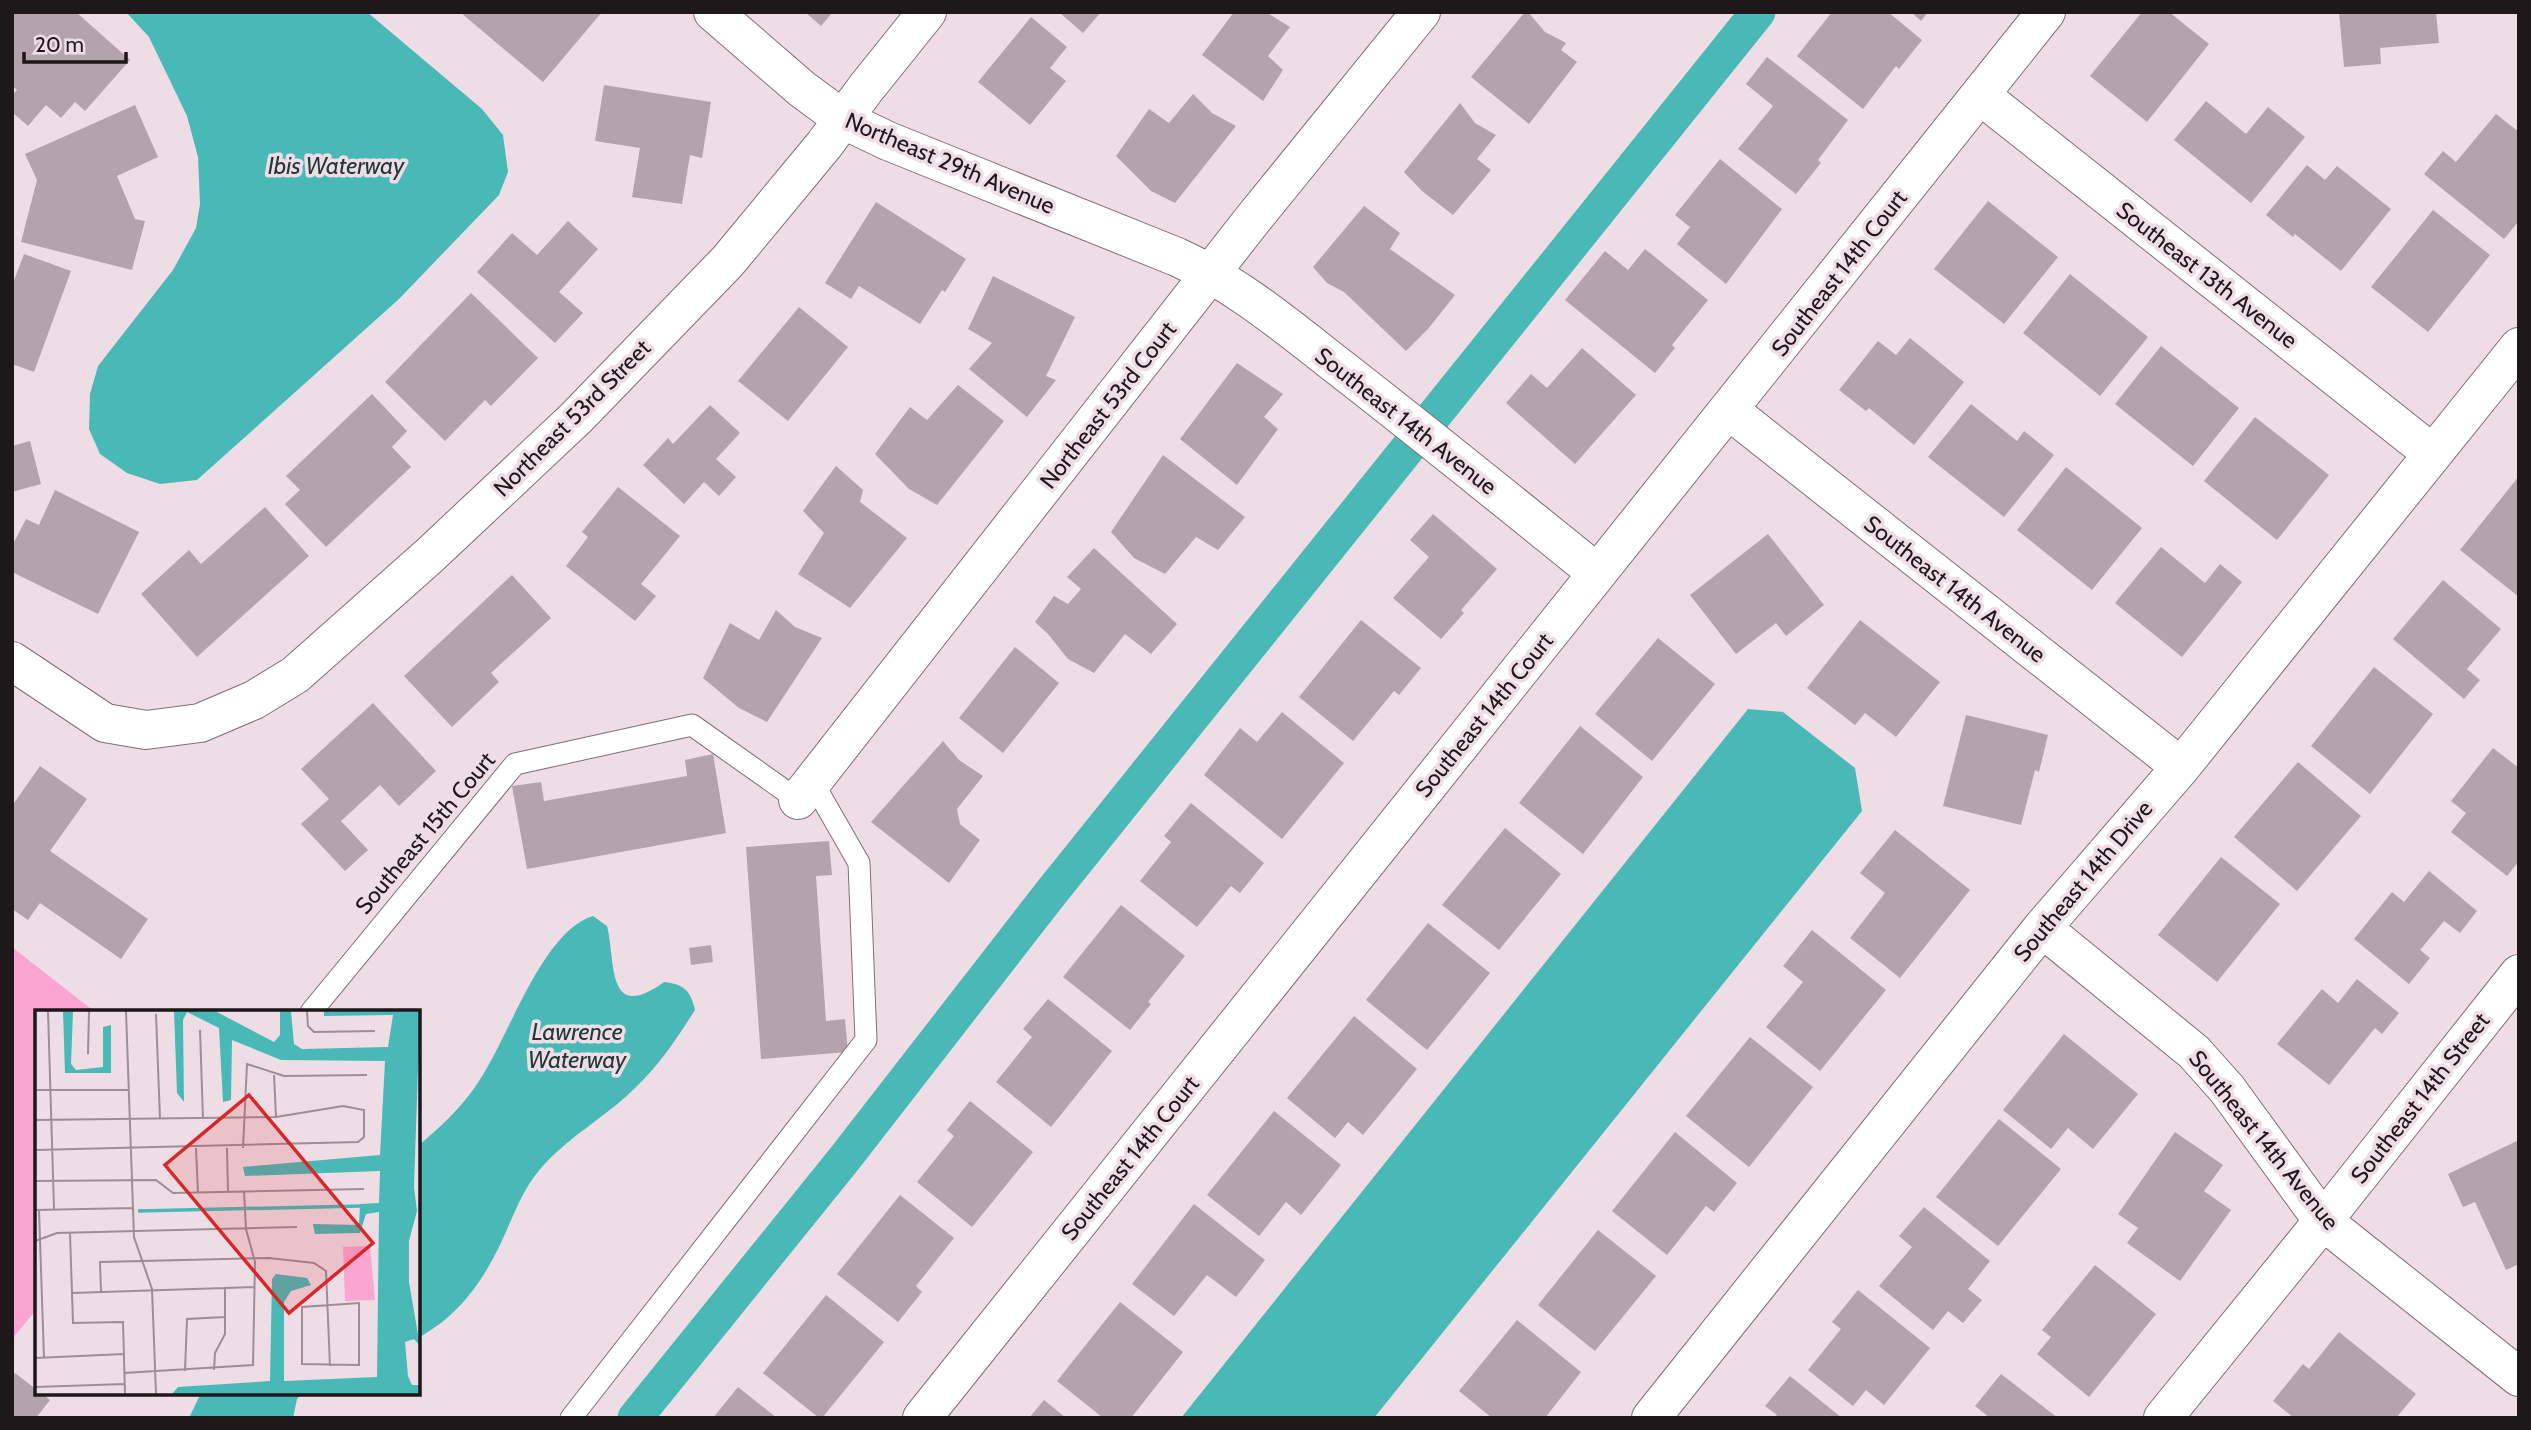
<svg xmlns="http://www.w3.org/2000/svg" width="2531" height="1430" font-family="Cabin,sans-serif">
	<rect width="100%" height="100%" fill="#efdde6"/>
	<!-- green -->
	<path fill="#fba5d3" d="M 12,947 L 95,1012 L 37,1012 L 37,1309 L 12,1339 Z"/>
	<!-- water -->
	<path fill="#49b9b7" d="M 126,12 L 367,12 L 482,109 L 503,135 L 508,172 L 499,195 L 399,299 L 197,480 L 160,484 L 127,473 L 100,454 L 89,429 L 90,394 L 98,366 L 173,270 L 196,228 L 200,204 L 198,157 L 187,116 L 149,37 Z
		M 1748,709 L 1783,712 L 1855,768 L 1862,811 L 1374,1418 L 1181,1418 Z
		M 593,916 L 607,926 C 616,962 606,1024 664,982 C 684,984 691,991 695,1010 C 678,1037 660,1064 637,1086 C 605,1119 562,1139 534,1177 C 518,1199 510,1225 498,1249 C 479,1287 456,1317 418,1338 L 418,1146 C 439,1128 459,1110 475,1087 C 507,1044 540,932 593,916 Z
		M 201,1393 L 302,1393 L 297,1399 L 293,1418 L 189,1418 Z"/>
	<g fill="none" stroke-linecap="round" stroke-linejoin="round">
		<!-- canal -->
		<path stroke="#49b9b7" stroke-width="35" d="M 635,1418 L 845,1158 L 1050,894 L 1758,12"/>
	</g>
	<!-- building -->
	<path fill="#b4a3ab" d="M 12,12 L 76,12 L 130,60 L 85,111 L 75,102 L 61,118 L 46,105 L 28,126 L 12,112 L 12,95 L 17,90 L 12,86 Z
		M 460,12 L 602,12 L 543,82 Z
		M 805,12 L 833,12 L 821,26 Z
		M 1059,12 L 1101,12 L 1083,33 Z
		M 1234,12 L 1266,12 L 1290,27 L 1268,56 L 1283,70 L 1263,101 L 1202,55 Z
		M 1525,12 L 1528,12 L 1545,32 L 1566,43 L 1561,50 L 1577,62 L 1529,124 L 1471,77 Z
		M 1832,12 L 1888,12 L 1922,40 L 1899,69 L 1896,66 L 1863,109 L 1797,56 Z
		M 1911,12 L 1928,12 L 1921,21 Z
		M 2142,12 L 2169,12 L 2209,44 L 2147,122 L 2090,76 Z
		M 2339,12 L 2436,12 L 2439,43 L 2380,48 L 2381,64 L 2344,67 Z
		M 1031,17 L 1067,47 L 1050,68 L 1066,81 L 1030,125 L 978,82 Z
		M 1767,57 L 1848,120 L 1818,160 L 1821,163 L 1796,194 L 1738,149 L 1773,106 L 1746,84 Z
		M 604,85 L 711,102 L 702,158 L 690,155 L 682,204 L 632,197 L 640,148 L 595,141 Z
		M 1193,94 L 1212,113 L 1236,126 L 1175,203 L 1151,191 L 1116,156 L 1149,109 L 1169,123 Z
		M 2206,101 L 2246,134 L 2268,107 L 2305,137 L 2251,203 L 2174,140 Z
		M 1460,103 L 1475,123 L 1496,135 L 1477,159 L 1491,170 L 1453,215 L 1422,191 L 1404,172 Z
		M 135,105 L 158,157 L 117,176 L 135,219 L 145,221 L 132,270 L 21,242 L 37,180 L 25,154 Z
		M 2496,114 L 2519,132 L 2519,221 L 2504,239 L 2424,174 L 2443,151 L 2456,162 Z
		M 1720,159 L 1782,209 L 1726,284 L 1677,244 L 1690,227 L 1675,215 Z
		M 2307,165 L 2325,180 L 2337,166 L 2391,209 L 2341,271 L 2295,234 L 2293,237 L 2266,215 Z
		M 1988,201 L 2058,257 L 2004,324 L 1934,269 Z
		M 876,202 L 966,259 L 945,292 L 942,290 L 920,324 L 859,286 L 851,299 L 825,283 Z
		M 1364,206 L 1400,233 L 1390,249 L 1455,295 L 1428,329 L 1406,351 L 1344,292 L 1327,283 L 1313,267 Z
		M 2433,210 L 2490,255 L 2428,332 L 2371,287 Z
		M 568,221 L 598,249 L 559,292 L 583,313 L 555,343 L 477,272 L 512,233 L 537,255 Z
		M 1645,249 L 1708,300 L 1672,345 L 1675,348 L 1655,373 L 1565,300 L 1605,251 L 1628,270 Z
		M 24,254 L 71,271 L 34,372 L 12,364 L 12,286 Z
		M 2070,274 L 2148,337 L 2100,396 L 2023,333 Z
		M 993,276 L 1075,317 L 1046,376 L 1056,380 L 1027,417 L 969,369 L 992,343 L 968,329 Z
		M 471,293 L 538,358 L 491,406 L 485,400 L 445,441 L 385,382 Z
		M 799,307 L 848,347 L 788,421 L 738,381 Z
		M 1910,338 L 1964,382 L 1914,445 L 1869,408 L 1866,411 L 1839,390 L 1878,341 L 1896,355 Z
		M 2161,346 L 2239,408 L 2193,466 L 2115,404 Z
		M 1582,348 L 1636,395 L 1575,464 L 1506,403 L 1531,374 L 1547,388 Z
		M 1237,363 L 1283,394 L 1264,417 L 1278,429 L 1237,485 L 1180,439 Z
		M 958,385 L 1004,421 L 937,505 L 909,489 L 875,454 L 910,407 L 927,420 Z
		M 372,394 L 407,431 L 392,447 L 411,467 L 326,547 L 285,504 L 300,490 L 286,476 Z
		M 1971,404 L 2017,441 L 2024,431 L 2054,455 L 2004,517 L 1928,457 Z
		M 710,405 L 740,433 L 716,459 L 736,477 L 719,496 L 704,482 L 684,504 L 643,465 L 668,438 L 673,444 Z
		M 2255,417 L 2329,475 L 2277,540 L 2204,481 Z
		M 30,441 L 41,484 L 12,492 L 12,446 Z
		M 1163,455 L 1245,517 L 1218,550 L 1196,537 L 1165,574 L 1134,558 L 1111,532 Z
		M 836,466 L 863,490 L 860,502 L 907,538 L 850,608 L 798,574 L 824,533 L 803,511 Z
		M 2066,467 L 2142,528 L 2092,590 L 2017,530 Z
		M 2519,476 L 2519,597 L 2460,550 Z
		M 618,487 L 680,536 L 641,584 L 656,596 L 635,621 L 566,566 L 588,537 L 582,532 Z
		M 55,490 L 139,532 L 98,614 L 12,572 L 12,546 L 26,519 L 39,525 Z
		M 265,507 L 309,556 L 197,657 L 141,594 L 189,550 L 201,564 Z
		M 1433,514 L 1497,569 L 1461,610 L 1464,613 L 1441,639 L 1393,598 L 1429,557 L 1410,540 Z
		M 1768,534 L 1824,605 L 1786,636 L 1776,623 L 1736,654 L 1690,595 Z
		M 2161,547 L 2205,583 L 2220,564 L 2242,582 L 2182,657 L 2115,603 Z
		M 1094,548 L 1177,624 L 1151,654 L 1125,634 L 1094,673 L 1068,659 L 1048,634 L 1035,622 L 1054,596 L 1068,604 L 1081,589 L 1067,577 Z
		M 512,575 L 551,618 L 491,673 L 499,682 L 452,727 L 404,676 Z
		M 2443,580 L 2501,629 L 2467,669 L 2480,680 L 2464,699 L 2393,639 Z
		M 776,610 L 795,627 L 822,638 L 767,722 L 739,708 L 703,678 L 730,623 L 759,640 Z
		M 1361,620 L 1421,668 L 1399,695 L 1394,691 L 1353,741 L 1299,697 Z
		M 1860,620 L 1940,682 L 1896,737 L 1865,713 L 1855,725 L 1807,688 Z
		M 1658,638 L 1715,684 L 1652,761 L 1595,714 Z
		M 1015,647 L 1059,683 L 1003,753 L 959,718 Z
		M 2374,667 L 2433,714 L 2370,794 L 2311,746 Z
		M 373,703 L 436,771 L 399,806 L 380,785 L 341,821 L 368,850 L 345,871 L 301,824 L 329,799 L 301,769 Z
		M 1282,712 L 1344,763 L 1282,839 L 1204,775 L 1240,728 L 1257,742 Z
		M 1966,715 L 2048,735 L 2039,772 L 2035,770 L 2021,825 L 1943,806 Z
		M 1580,726 L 1643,777 L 1583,854 L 1519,803 Z
		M 943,741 L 959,760 L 983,776 L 957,809 L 960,824 L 980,840 L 949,883 L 871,822 Z
		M 2493,748 L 2519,768 L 2519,861 L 2507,876 L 2451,832 L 2466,813 L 2451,801 Z
		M 713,754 L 726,833 L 527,869 L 512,786 L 541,782 L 544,801 L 687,776 L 685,760 Z
		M 2298,762 L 2361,816 L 2297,891 L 2234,837 Z
		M 40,766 L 87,799 L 50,851 L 148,919 L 121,959 L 40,903 L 28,920 L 12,909 L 12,806 Z
		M 1191,803 L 1264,863 L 1240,893 L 1231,886 L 1197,927 L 1140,881 L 1171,842 L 1164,836 Z
		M 1505,828 L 1561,874 L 1499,950 L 1442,905 Z
		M 1895,830 L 1970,890 L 1900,978 L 1850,938 L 1885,893 L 1860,873 Z
		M 829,841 L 832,875 L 816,876 L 826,1021 L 845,1019 L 848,1052 L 761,1059 L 746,847 Z
		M 2221,857 L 2280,904 L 2217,982 L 2158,935 Z
		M 2429,871 L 2477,911 L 2460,933 L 2444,921 L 2420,950 L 2430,958 L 2409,984 L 2354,939 L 2392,892 L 2404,902 Z
		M 1121,905 L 1185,956 L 1148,1002 L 1151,1004 L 1130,1030 L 1063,977 Z
		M 1428,923 L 1490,973 L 1427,1050 L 1366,1000 Z
		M 1812,930 L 1886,990 L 1820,1071 L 1766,1027 L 1803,982 L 1783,966 Z
		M 711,945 L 713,962 L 691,965 L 689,948 Z
		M 2357,979 L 2399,1013 L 2382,1034 L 2375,1028 L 2329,1085 L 2277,1044 L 2322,989 L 2338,1003 Z
		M 1048,999 L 1112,1051 L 1051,1127 L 996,1082 L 1032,1037 L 1023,1029 Z
		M 1354,1016 L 1417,1069 L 1363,1135 L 1348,1122 L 1335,1138 L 1287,1098 Z
		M 2064,1034 L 2138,1094 L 2093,1149 L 2068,1128 L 2051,1149 L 2003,1110 Z
		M 1750,1037 L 1813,1087 L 1749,1167 L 1686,1116 Z
		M 970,1101 L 1033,1152 L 972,1227 L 917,1182 L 954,1136 L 947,1130 Z
		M 1274,1111 L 1341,1165 L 1301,1215 L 1286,1202 L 1259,1236 L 1207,1195 Z
		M 1999,1119 L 2061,1169 L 1998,1246 L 1936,1197 Z
		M 1675,1132 L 1737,1183 L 1714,1212 L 1706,1206 L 1667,1255 L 1612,1211 Z
		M 2175,1132 L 2223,1165 L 2204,1191 L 2231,1210 L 2180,1281 L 2127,1243 L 2138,1228 L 2118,1214 Z
		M 2519,1140 L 2519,1264 L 2506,1270 L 2475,1202 L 2463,1207 L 2448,1174 Z
		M 900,1195 L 954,1238 L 916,1286 L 922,1292 L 898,1322 L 837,1274 Z
		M 1194,1204 L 1265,1260 L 1236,1297 L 1207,1275 L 1174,1316 L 1132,1284 Z
		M 1924,1207 L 1990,1261 L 1968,1289 L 1982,1300 L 1963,1323 L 1948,1311 L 1933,1330 L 1879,1286 L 1912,1247 L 1899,1236 Z
		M 1598,1230 L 1656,1276 L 1595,1351 L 1538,1305 Z
		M 2095,1265 L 2156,1314 L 2089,1397 L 2037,1354 L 2051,1337 L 2042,1330 Z
		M 1858,1290 L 1930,1348 L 1884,1405 L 1866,1390 L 1853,1406 L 1808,1370 L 1841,1329 L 1832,1322 Z
		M 826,1295 L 884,1342 L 822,1418 L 819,1418 L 763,1373 Z
		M 1120,1302 L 1183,1352 L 1131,1418 L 1103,1418 L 1057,1381 Z
		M 1517,1320 L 1581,1372 L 1545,1418 L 1492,1418 L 1459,1391 Z
		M 2339,1332 L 2416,1394 L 2396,1418 L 2294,1418 L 2273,1401 L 2303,1364 L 2309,1369 Z
		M 15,1373 L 37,1390 L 37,1393 L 41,1393 L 50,1400 L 36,1418 L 12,1418 L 12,1378 Z
		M 2001,1374 L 2058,1418 L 1990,1418 L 1975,1406 Z
		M 1790,1376 L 1842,1418 L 1774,1418 L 1777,1415 L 1765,1406 Z
		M 738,1387 L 777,1418 L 713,1418 Z
		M 1044,1400 L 1066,1418 L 1029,1418 Z"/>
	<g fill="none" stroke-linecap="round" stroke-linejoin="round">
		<!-- lane casing -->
		<g stroke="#7f6f77" stroke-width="23">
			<path id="lane" d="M 311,1012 L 515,764 L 692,725 L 798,800
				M 571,1418 L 866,1040 L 859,863 L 812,781"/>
		</g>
		<!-- street casing -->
		<g stroke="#7f6f77" stroke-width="40">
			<path id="street" d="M 713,12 L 802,89 L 844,120 L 888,141 L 1177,257 C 1239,285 1290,329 1343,370 C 1429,437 1513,505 1597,573
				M 1980,95 L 2433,454
				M 1730,411 L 2181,767
				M 12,661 L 105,723 L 146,730 L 200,723 L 254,700 L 295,675 L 429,556 L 576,418 L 728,261 L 824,145 L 866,88 L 927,12
				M 798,800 L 1253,219 L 1421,12
				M 2042,928 L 2194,1052 L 2227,1089 L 2323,1221 L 2519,1377
				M 922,1418 L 2046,12
				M 1651,1418 L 2042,928 L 2181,767 L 2519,347
				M 2163,1418 L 2323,1221 L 2519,974"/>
		</g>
		<!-- lane -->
		<use href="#lane" stroke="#fff" stroke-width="21"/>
		<!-- street -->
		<use href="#street" stroke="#fff" stroke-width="38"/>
	</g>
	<g text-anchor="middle" stroke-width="7" stroke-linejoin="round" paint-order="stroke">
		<!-- street labels -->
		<g font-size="23" fill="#1e181b" stroke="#efdde6">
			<text transform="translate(950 163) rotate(23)" y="8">Northeast 29th Avenue</text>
			<text transform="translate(1839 273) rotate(-52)" y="8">Southeast 14th Court</text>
			<text transform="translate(2207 275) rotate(38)" y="8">Southeast 13th Avenue</text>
			<text transform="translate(1108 405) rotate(-52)" y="8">Northeast 53rd Court</text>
			<text transform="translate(572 418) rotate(-45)" y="8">Northeast 53rd Street</text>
			<text transform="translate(1406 421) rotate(38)" y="8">Southeast 14th Avenue</text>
			<text transform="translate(1955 589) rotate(38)" y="8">Southeast 14th Avenue</text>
			<text transform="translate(1484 715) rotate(-51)" y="8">Southeast 14th Court</text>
			<text transform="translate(425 833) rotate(-50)" y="8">Southeast 15th Court</text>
			<text transform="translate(2083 881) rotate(-50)" y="8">Southeast 14th Drive</text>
			<text transform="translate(2420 1098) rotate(-52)" y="8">Southeast 14th Street</text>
			<text transform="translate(2264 1140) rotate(51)" y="8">Southeast 14th Avenue</text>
			<text transform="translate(1130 1158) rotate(-51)" y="8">Southeast 14th Court</text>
		</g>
		<!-- water labels -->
		<g font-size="24" font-style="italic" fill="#213a39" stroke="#efdde6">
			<text x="336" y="174">Ibis Waterway</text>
			<text x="577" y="1040">Lawrence<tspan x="577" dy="28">Waterway</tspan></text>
		</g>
	</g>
	<!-- overview -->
	<g transform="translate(35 1010)">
		<rect width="385" height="385" fill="#efdde6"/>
		<path d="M 335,236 L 340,290 L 310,291 L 308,237 Z" fill="#fba5d3"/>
		<path d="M 28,1 L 38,1 L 36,54 L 41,60 L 68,57 L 68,17 L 76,15 L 76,63 L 30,63 ZM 139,1 L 180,1 L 239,32 L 245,25 L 245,1 L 256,1 L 259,34 L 267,39 L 353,37 L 358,5 L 289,6 L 289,1 L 385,1 L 379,177 L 382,201 L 374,231 L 374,272 L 385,336 L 379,329 L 370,332 L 373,366 L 377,375 L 385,375 L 385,384 L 137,384 L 143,377 L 235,371 L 237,269 L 241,264 L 272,268 L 276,275 L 256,281 L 249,292 L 249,371 L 342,367 L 344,202 L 331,204 L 325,223 L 280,224 L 278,214 L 324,215 L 325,194 L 344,193 L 345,161 L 210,166 L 208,157 L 345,145 L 350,51 L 246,50 L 197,30 L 196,90 L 188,92 L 184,18 L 152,2 L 148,10 L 149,92 L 142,83 Z" fill="#49b9b7"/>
		<path fill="none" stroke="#49b9b7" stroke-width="3.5" d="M 103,201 L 325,196"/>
		<path fill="none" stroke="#9b8e95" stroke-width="2" d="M 13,1 L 19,199M 91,1 L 99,227 L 117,279 L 121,384M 272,1 L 273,16 L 279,22 L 340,21M 121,4 L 125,109M 165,20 L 168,109M 53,44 L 54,1M 239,65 L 241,107M 0,80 L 94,80M 0,110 L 241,107 L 308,96 L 329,100 L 329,127 L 323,132 L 0,140M 161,138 L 163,183M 192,138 L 193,182M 208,138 L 212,54 L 249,66 L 332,65M 0,171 L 121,170 L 138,183 L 329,179M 0,200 L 98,198M 4,200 L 9,348M 35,223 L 38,313 L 88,312 L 90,384M 0,231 L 22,223 L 262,217M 66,282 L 65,252 L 234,248 L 279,253 L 291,261 L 295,356M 37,283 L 220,277M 324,293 L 324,355 L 267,354 L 267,297 ZM 0,348 L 89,344M 179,360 L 180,343 L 190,324 L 190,277M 150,361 L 152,309 L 190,307M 89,363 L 218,355 L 220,252 L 211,219 L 209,181M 0,377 L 90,374"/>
		<path fill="#d62828" fill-opacity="0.15" stroke="#d62828" stroke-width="3.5" d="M 214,85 L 338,233 L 254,303 L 130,155 Z"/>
		<rect width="385" height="385" fill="none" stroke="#1e181b" stroke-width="3.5"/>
	</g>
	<!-- border -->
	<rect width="2531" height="1430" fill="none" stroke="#1e181b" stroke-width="28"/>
	<!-- scale -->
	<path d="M24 52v10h102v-10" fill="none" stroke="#1e181b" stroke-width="3.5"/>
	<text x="35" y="52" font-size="21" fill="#1e181b" stroke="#efdde6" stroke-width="5" paint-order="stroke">20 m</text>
</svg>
